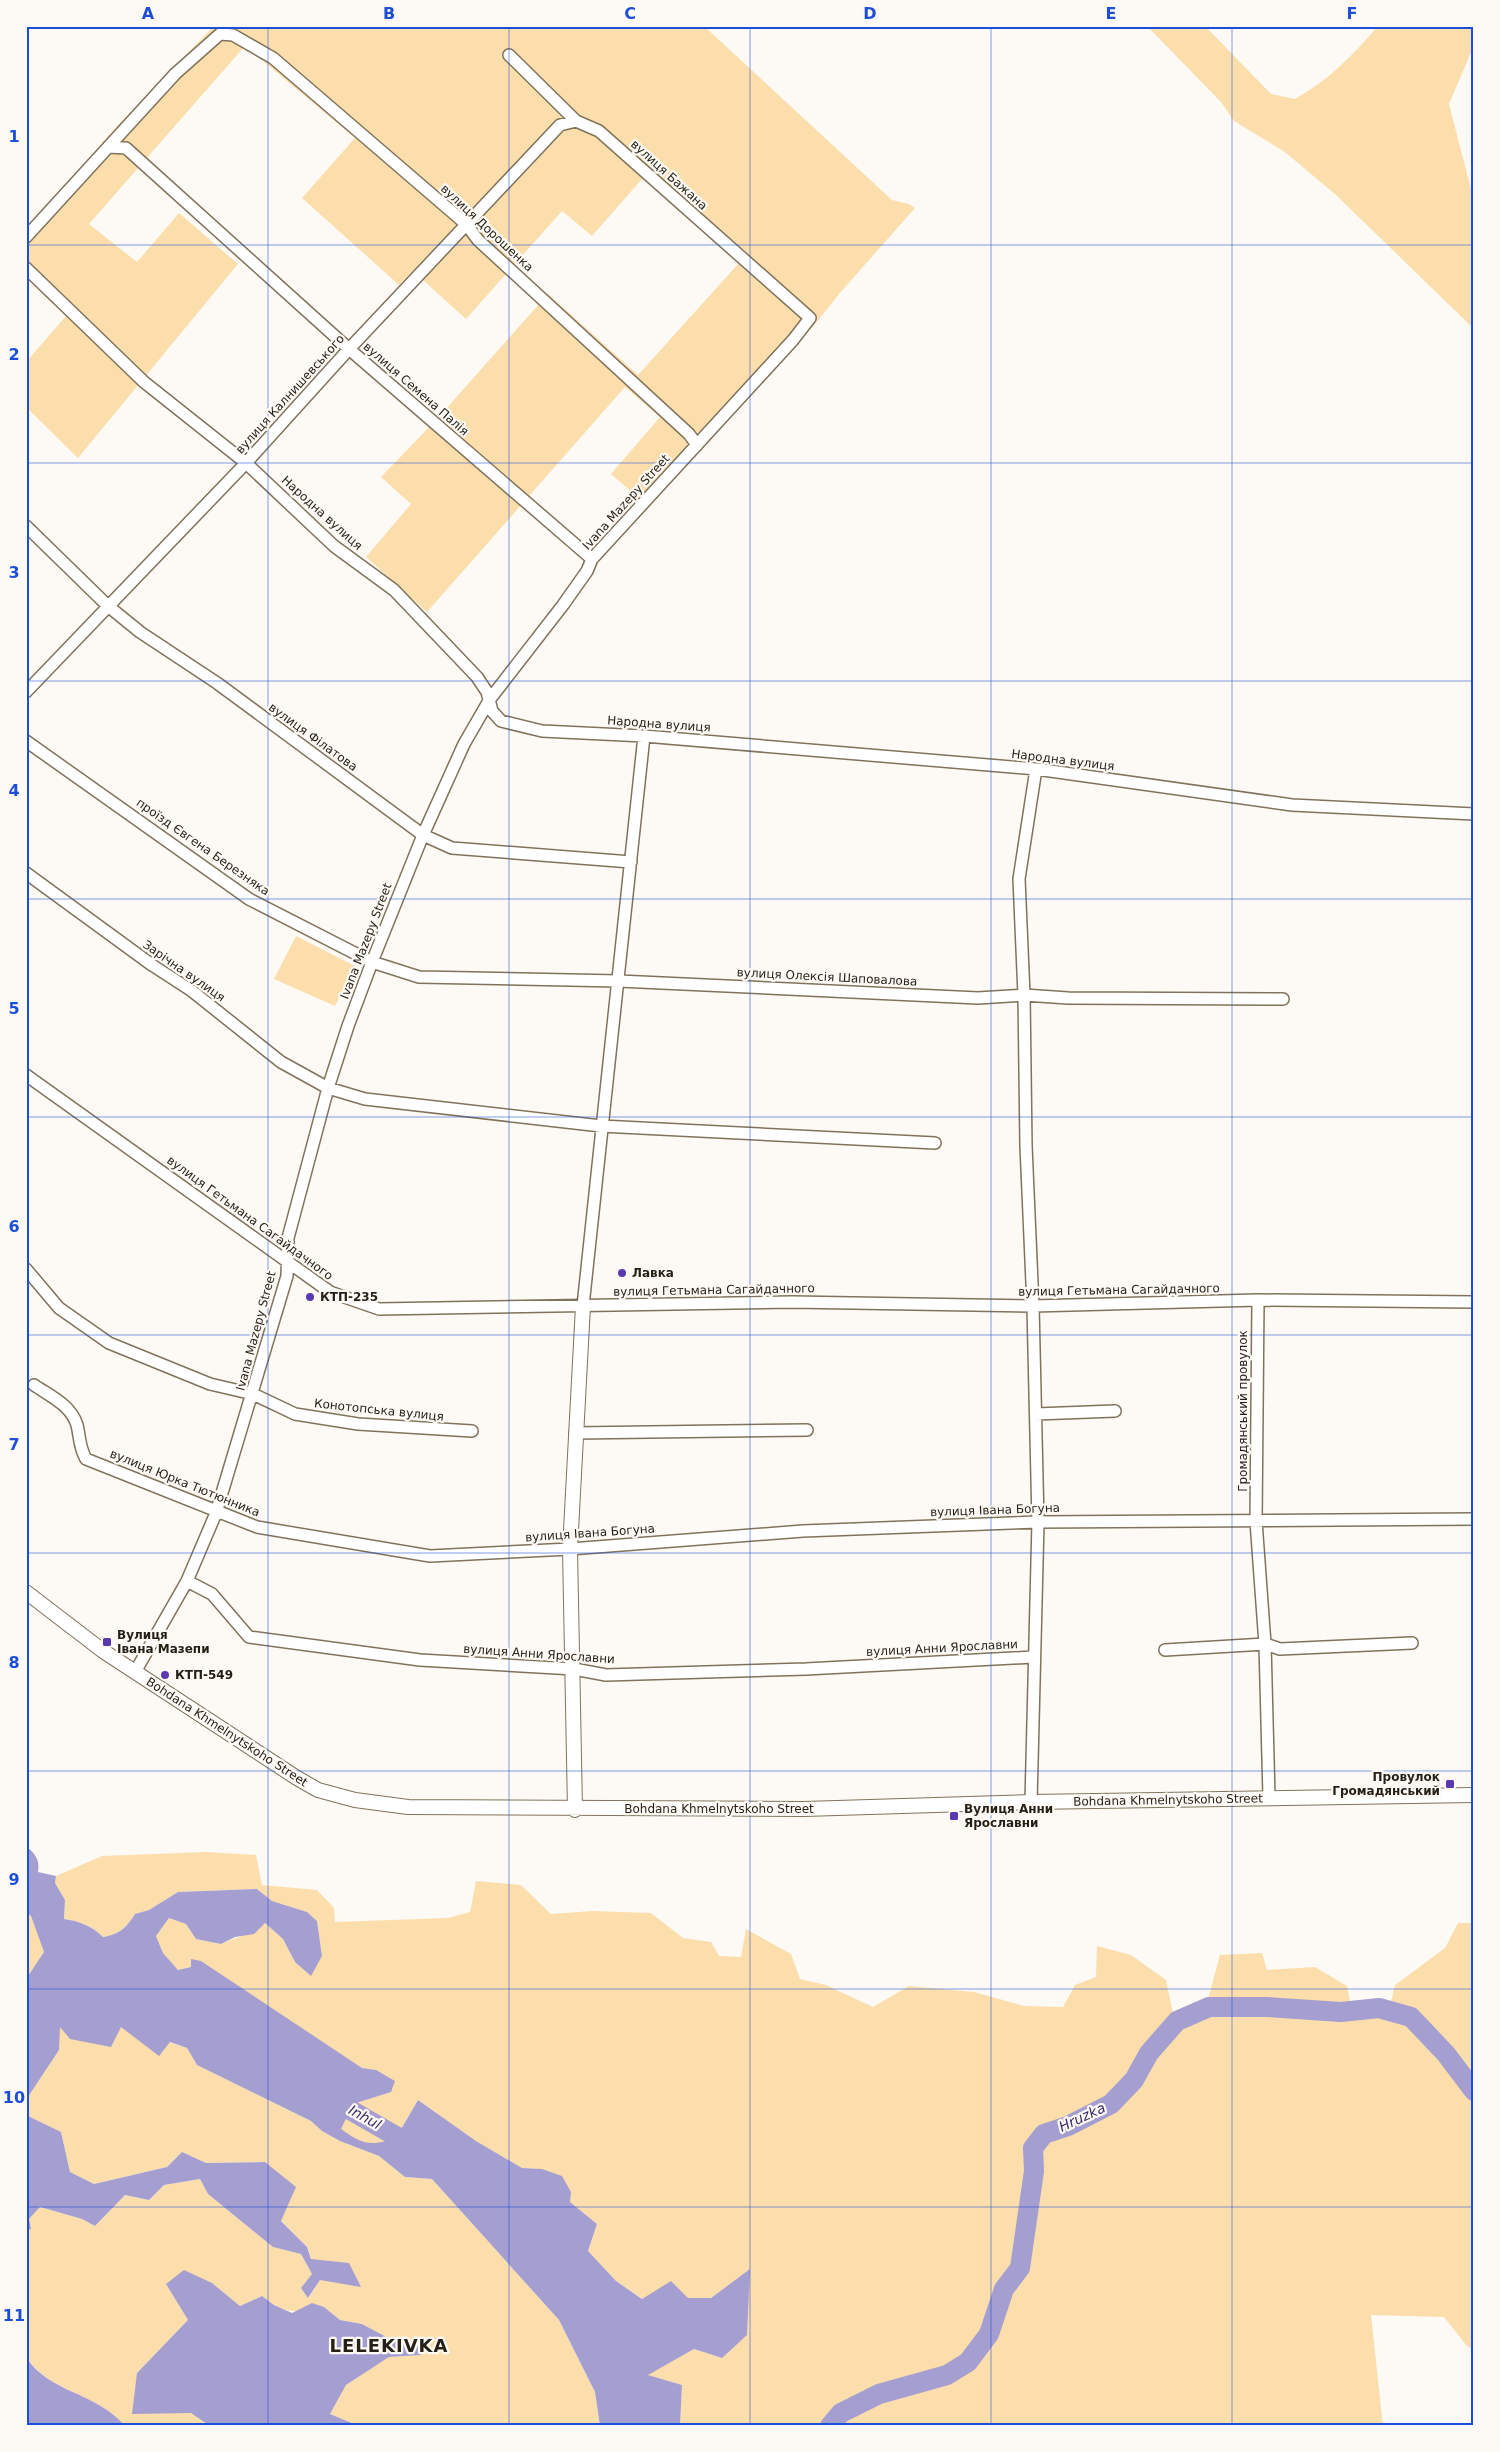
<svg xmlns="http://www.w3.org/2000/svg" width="1500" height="2452" font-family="'DejaVu Sans',sans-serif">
	<rect width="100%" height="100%" fill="#fdf9f4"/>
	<!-- green -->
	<path fill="#fcdead" d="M 214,26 L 704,26 L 892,200 L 909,204 L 915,208 L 839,294 L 815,324 L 706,441 L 648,506 L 611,474 L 660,417 L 625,387 L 427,612 L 366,557 L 411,504 L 381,477 L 436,420 L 548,294 L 638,375 L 748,253 L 649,171 L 592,236 L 562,211 L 466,319 L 413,271 L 399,285 L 302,198 L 355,138 L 245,46 L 89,224 L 137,262 L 179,213 L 238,264 L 78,458 L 26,407 L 26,362 L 66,316 L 26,278 L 26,229 L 119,124 Z
		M 1147,26 L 1205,26 L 1271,94 L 1295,99 C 1329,80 1353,55 1378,26 L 1474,26 L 1474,45 L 1449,104 L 1474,201 L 1474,329 L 1336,195 L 1285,152 L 1234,121 L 1221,102 Z
		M 296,936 L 355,966 L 335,1006 L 274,979 Z
		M 207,1852 L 256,1855 L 262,1885 L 317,1890 L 334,1908 L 335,1922 L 448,1918 L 470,1912 L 476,1881 L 521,1885 L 551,1914 L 592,1911 L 651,1913 L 683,1938 L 711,1942 L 719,1956 L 741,1957 L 746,1929 L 791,1954 L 800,1979 L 826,1985 L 873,2007 L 909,1986 L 974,1992 L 1024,2006 L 1063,2007 L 1075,1985 L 1096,1977 L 1097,1946 L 1131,1955 L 1166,1980 L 1174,2018 L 1207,2003 L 1220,1955 L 1262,1953 L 1267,1970 L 1315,1967 L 1347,1986 L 1351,2008 L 1390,2006 L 1395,1985 L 1445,1948 L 1458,1923 L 1474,1923 L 1474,2350 L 1467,2346 L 1444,2317 L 1371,2315 L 1383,2426 L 680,2426 L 682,2385 L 647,2375 L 694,2349 L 722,2358 L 749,2270 L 711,2298 L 643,2299 L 616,2281 L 588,2251 L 597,2224 L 570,2202 L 542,2169 L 522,2168 L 476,2141 L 418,2100 L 396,2138 C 368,2148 364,2145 340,2129 L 353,2104 L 391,2092 L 376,2070 L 362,2068 L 191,1967 L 178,1970 L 163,1953 L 156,1936 L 169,1918 L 186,1924 L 196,1939 L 221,1944 C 239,1935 250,1937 265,1923 L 283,1939 L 295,1962 L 322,1956 L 317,1921 L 307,1912 L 272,1901 L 257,1889 L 178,1892 L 149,1910 L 135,1914 C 126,1928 120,1934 103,1937 C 92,1926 79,1921 64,1919 L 65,1900 L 55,1883 L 56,1876 L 102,1856 Z
		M 26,1911 L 31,1916 L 44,1952 L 26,1979 Z
		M 59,2026 L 121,2027 L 187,2048 L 197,2065 L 311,2121 L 322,2131 L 340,2141 L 379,2156 L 405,2177 L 432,2179 L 559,2320 L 595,2392 L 600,2426 L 359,2426 L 330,2414 L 346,2385 L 389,2357 L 421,2355 L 425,2348 L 392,2340 L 362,2324 L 340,2320 L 324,2307 C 294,2312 287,2316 262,2296 L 240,2306 L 212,2283 L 166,2284 L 188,2320 L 137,2373 L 168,2413 L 191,2413 L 210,2426 L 125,2426 C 95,2391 50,2394 26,2356 L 26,2230 L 30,2229 L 29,2219 L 40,2207 L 82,2219 L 95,2226 L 125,2195 L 149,2200 L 164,2185 L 200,2179 L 208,2194 L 273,2247 L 301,2254 L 312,2274 L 309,2298 L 320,2280 L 307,2247 L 281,2220 L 265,2162 L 206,2163 L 182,2152 L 167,2167 L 94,2184 L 70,2172 L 61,2132 L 26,2115 L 26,2100 L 59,2050 Z"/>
	<!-- water -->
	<path fill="#a49ed1" d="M 26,1846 C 35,1854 40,1859 38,1872 L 56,1876 L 55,1883 L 65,1900 L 64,1919 C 79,1921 92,1926 103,1937 C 120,1934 126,1928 135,1914 L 149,1910 L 178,1892 L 257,1889 L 272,1901 L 307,1912 L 317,1921 L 322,1956 L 311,1976 L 295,1962 L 283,1939 L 265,1923 L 254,1934 L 235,1937 L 221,1944 L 196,1939 L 186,1924 L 169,1918 L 156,1936 L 163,1953 L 178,1970 L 191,1967 L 191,1959 L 201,1961 L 362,2068 L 376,2070 L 395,2081 L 391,2092 L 353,2104 L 341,2129 C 362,2144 370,2147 396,2138 L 418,2100 L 476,2141 L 522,2168 L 542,2169 L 562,2176 L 571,2192 L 570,2202 L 597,2224 L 588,2251 L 616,2281 L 642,2299 L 671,2281 L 688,2298 L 711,2298 L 750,2269 L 747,2335 L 722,2358 L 694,2349 L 648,2375 L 682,2385 L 680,2426 L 600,2426 L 595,2392 L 559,2320 L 432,2179 L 405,2177 L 379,2156 L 340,2141 L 322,2131 L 311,2121 L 197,2065 L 187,2048 L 170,2042 L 159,2056 L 121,2027 L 111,2047 L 70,2039 L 60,2027 L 59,2050 L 26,2100 L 26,1979 L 44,1952 L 31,1916 L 26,1911 Z
		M 26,2115 L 61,2132 L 70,2172 L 94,2184 L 167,2167 L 182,2152 L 206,2163 L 265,2162 L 296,2187 L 281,2221 L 307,2247 L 311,2259 L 349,2263 L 361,2287 L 320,2280 L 308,2298 L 301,2288 L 312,2274 L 301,2254 L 273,2247 L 208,2194 L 200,2179 L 164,2185 L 149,2200 L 125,2195 L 95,2226 L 82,2219 L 40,2207 L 29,2219 L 31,2229 L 26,2230 Z
		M 184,2270 L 212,2283 L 240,2306 L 262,2296 L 274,2305 L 292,2313 L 312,2303 L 324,2307 L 340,2320 L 362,2324 L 392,2340 L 425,2348 L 421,2355 L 389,2357 L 346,2385 L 330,2414 L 359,2426 L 210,2426 L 191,2413 L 132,2414 L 137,2373 L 188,2320 L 166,2284 Z
		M 26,2357 C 50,2394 95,2391 125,2426 L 26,2426 Z"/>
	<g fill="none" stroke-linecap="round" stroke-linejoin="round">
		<!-- river -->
		<path stroke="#a49ed1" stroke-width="20" d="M 326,2096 L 420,2150
			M 830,2426 L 841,2413 L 879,2394 L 947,2375 L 968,2362 L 989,2334 L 1004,2289 L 1020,2268 L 1034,2171 L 1033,2148 L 1044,2134 L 1068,2126 L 1111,2104 L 1134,2080 L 1149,2053 L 1177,2021 L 1209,2007 L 1267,2007 L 1341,2012 L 1379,2008 L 1411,2017 L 1446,2054 L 1474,2091"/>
		<!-- minor casing -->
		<g stroke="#81735b" stroke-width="14">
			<path id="minor" d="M 108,147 L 126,148 L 349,349 L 592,559
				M 26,237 L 175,74 L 220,34 L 233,35 L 273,58 L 466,224 L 478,240 L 689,434 L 697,445
				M 26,268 L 144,382 L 246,463 L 334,546 L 394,590 L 477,677 L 487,692 L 492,711 L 501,721 L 542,731 L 644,736 L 1036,769 L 1292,805 L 1474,814
				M 26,526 L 108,606 L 140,632 L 217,683 L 423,835 L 452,848 L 631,862
				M 26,692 L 246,463 L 349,349 L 560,125 L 576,121
				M 26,741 L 249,899 L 372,962 L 419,977 L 619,981 L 978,998 L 1024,995 L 1068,998 L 1283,999
				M 26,873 L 152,965 L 192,991 L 281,1062 L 328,1088 L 365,1099 L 601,1126 L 935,1143
				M 26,1075 L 330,1292 L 379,1309 L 792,1302 L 1033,1306 L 1258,1300 L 1474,1302
				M 26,1269 L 59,1308 L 109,1343 L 210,1384 L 253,1394 L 295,1414 L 358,1424 L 472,1431
				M 1258,1300 L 1256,1521 L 1265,1644 L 1269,1797
				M 583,1306 L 644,736
				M 34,1385 C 50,1396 71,1405 77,1425 C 80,1437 79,1447 86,1459 L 257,1527 L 430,1556 L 570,1549 L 803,1531 L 1038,1522 L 1474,1519
				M 1036,1414 L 1115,1411
				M 575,1433 L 807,1430
				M 187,1581 L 212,1594 L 249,1637 L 420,1660 L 574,1669 L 606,1675 L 806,1669 L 1033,1657
				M 1165,1650 L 1265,1644 L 1280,1649 L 1412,1643
				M 135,1672 L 187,1581 L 216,1513 L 287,1276 L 288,1238 L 328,1088 L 348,1026 L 372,962 L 423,835 L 464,744 L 490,699 L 563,605 L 587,571 L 592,559 L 793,340 L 810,318 L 599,131 L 576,121 L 509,55
				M 1031,1802 L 1038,1522 L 1033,1306 L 1026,1146 L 1024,995 L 1019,879 L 1036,769"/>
		</g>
		<!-- tertiary casing -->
		<g stroke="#81735b" stroke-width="16">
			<path id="tertiary" d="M 26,1592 L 103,1651 L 297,1778 L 318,1790 L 355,1800 L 408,1807 L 804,1809 L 1031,1802 L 1474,1795
				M 575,1810 L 570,1549 L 583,1306"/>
		</g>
		<!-- minor -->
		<use href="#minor" stroke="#fff" stroke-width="11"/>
		<!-- tertiary -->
		<use href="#tertiary" stroke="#fff" stroke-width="14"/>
	</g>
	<!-- grid -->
	<path fill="none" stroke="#1d4ed8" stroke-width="1" stroke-opacity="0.55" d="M 268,26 L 268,2426M 509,26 L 509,2426M 750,26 L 750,2426M 991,26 L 991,2426M 1232,26 L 1232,2426M 26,245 L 1474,245M 26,463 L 1474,463M 26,681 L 1474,681M 26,899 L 1474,899M 26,1117 L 1474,1117M 26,1335 L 1474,1335M 26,1553 L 1474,1553M 26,1771 L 1474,1771M 26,1989 L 1474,1989M 26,2207 L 1474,2207"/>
	<!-- markers -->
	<g fill="#5a38b0" stroke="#fdf9f4" stroke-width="2">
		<circle cx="622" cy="1273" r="5"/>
		<circle cx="310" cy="1297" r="5"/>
		<rect x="102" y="1637" width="10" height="10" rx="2.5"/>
		<circle cx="165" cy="1675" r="5"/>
		<rect x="1445" y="1779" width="10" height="10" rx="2.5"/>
		<rect x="949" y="1811" width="10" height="10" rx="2.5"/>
	</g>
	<g text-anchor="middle" stroke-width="4.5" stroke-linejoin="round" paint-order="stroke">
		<!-- street labels -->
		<g font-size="12" fill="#251f16" stroke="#fdf9f4">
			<text transform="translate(669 175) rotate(42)" y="4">вулиця Бажана</text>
			<text transform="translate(487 228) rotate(43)" y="4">вулиця Дорошенка</text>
			<text transform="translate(416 389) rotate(41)" y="4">вулиця Семена Палія</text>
			<text transform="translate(290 394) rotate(-48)" y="4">вулиця Калнишевського</text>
			<text transform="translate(626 502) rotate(-48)" y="4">Ivana Mazepy Street</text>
			<text transform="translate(322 513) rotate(42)" y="4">Народна вулиця</text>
			<text transform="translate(659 724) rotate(4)" y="4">Народна вулиця</text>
			<text transform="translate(313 737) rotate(36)" y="4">вулиця Філатова</text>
			<text transform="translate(1063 760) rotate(7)" y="4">Народна вулиця</text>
			<text transform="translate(203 847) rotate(35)" y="4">проїзд Євгена Березняка</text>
			<text transform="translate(366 941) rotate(-69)" y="4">Ivana Mazepy Street</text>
			<text transform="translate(184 971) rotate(35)" y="4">Зарічна вулиця</text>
			<text transform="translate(827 977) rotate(3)" y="4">вулиця Олексія Шаповалова</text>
			<text transform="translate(250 1218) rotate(36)" y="4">вулиця Гетьмана Сагайдачного</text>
			<text transform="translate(714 1290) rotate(-1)" y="4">вулиця Гетьмана Сагайдачного</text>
			<text transform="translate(1119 1290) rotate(-1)" y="4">вулиця Гетьмана Сагайдачного</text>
			<text transform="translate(256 1331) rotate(-75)" y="4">Ivana Mazepy Street</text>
			<text transform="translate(379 1410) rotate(6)" y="4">Конотопська вулиця</text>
			<text transform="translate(1243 1411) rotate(-90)" y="4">Громадянський провулок</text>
			<text transform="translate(185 1483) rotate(22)" y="4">вулиця Юрка Тютюнника</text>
			<text transform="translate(995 1510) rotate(-2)" y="4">вулиця Івана Богуна</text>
			<text transform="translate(590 1533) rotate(-4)" y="4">вулиця Івана Богуна</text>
			<text transform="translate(942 1648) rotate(-3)" y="4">вулиця Анни Ярославни</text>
			<text transform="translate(539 1654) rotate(4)" y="4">вулиця Анни Ярославни</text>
			<text transform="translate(227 1732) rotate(33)" y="4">Bohdana Khmelnytskoho Street</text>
			<text transform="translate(1168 1800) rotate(-1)" y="4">Bohdana Khmelnytskoho Street</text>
			<text x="719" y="1813">Bohdana Khmelnytskoho Street</text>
		</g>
		<!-- poi labels -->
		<g font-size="12" font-weight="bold" fill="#251f16" stroke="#fdf9f4" text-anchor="start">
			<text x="632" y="1277">Лавка</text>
			<text x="320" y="1301">КТП-235</text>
			<text x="117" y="1639">Вулиця<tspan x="117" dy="14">Івана Мазепи</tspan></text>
			<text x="175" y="1679">КТП-549</text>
			<text x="1440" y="1781" text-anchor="end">Провулок<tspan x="1440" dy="14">Громадянський</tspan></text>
			<text x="964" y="1813">Вулиця Анни<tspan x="964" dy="14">Ярославни</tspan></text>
		</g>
		<!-- water labels -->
		<g font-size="14" font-style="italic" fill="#392b69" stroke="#fdf9f4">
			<text transform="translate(365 2117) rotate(29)" y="5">Inhul</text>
			<text transform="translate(1082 2117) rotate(-25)" y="5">Hruzka</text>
		</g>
		<!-- district labels -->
		<g font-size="18" font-weight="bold" letter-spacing="1" fill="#251f16" stroke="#fdf9f4">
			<text x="389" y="2352">LELEKІVKA</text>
		</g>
	</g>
	<!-- border -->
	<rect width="1500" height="2452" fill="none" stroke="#fdf9f4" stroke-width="55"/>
	<rect x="28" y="28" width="1444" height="2396" fill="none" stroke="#1d4ed8" stroke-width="2"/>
	<g font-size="16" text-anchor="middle" font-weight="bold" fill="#1d4ed8">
		<text x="148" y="19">A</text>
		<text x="389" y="19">B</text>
		<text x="630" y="19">C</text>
		<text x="870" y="19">D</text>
		<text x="1111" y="19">E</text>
		<text x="1352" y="19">F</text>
		<text x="14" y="142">1</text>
		<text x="14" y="360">2</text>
		<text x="14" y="578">3</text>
		<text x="14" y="796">4</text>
		<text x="14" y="1014">5</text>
		<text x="14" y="1232">6</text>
		<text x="14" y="1450">7</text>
		<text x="14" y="1668">8</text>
		<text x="14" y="1885">9</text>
		<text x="14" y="2103">10</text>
		<text x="14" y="2321">11</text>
	</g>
</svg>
